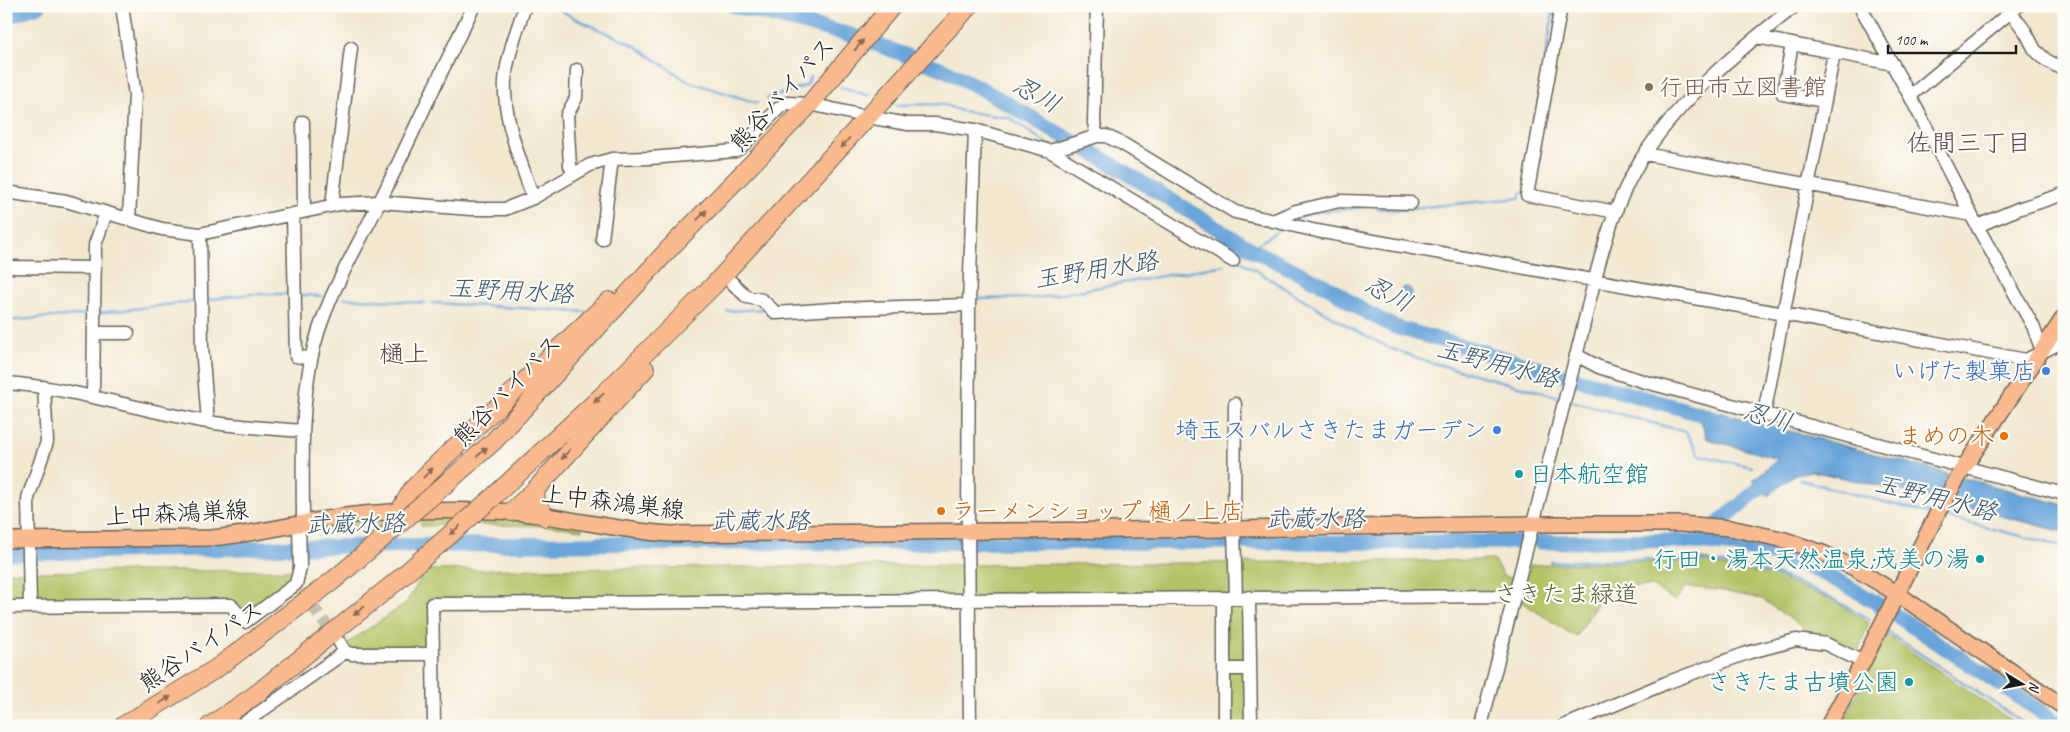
<svg xmlns="http://www.w3.org/2000/svg" width="2070" height="732" font-family="Caveat,'Klee One',sans-serif">
	<rect width="100%" height="100%" fill="#fdfcf7"/>
	<filter id="ink" filterUnits="userSpaceOnUse"><feTurbulence type="fractalNoise" baseFrequency=".02" numOctaves="2"/><feDisplacementMap in="SourceGraphic" scale="10" xChannelSelector="R" yChannelSelector="G"/><feConvolveMatrix kernelMatrix="1 2 1 2 8 2 1 2 1" color-interpolation-filters="sRGB"/></filter>
	<filter id="wash" filterUnits="userSpaceOnUse"><feTurbulence type="fractalNoise" baseFrequency=".0096" numOctaves="4" result="noise"/><feDisplacementMap in="SourceGraphic" scale="20" xChannelSelector="R" yChannelSelector="G"/><feGaussianBlur stdDeviation="1.12" result="paint"/><feColorMatrix in="noise" values="0 0 0 0 0 0 0 0 0 0 0 0 0 0 0 0 0 1.4 0 .05"/><feComposite in="paint" operator="in"/></filter>
	<g filter="url(#wash)">
		<rect width="100%" height="100%" fill="#f2e8d0"/>
		<!-- green -->
		<path fill="#b3c366" stroke="#687041" d="M 454,518 L 452,525 L 421,526 L 421,519 Z
			M 484,518 L 523,519 L 582,527 L 582,530 L 552,526 L 481,525 Z
			M 391,519 L 391,523 L 386,527 L 312,530 L 312,527 L 350,521 Z
			M 1635,558 L 1636,562 L 1688,561 L 1689,558 L 1711,560 L 1711,564 L 1767,575 L 1769,572 L 1786,577 L 1785,581 L 1833,600 L 1869,623 L 1857,654 L 1841,642 L 1819,639 L 1762,599 L 1717,590 L 1686,587 L 1675,601 L 1652,586 L 1607,588 L 1576,637 L 1520,601 L 1523,588 L 1511,586 L 1509,593 L 1253,595 L 1253,726 L 1222,726 L 1220,596 L 432,601 L 430,651 L 351,650 L 346,644 L 405,604 L 426,570 L 1494,560 L 1503,576 L 1525,582 L 1530,565 L 1622,562 L 1623,559 Z
			M 294,570 L 290,583 L 250,615 L 243,614 L 232,602 L 6,604 L 6,572 Z
			M 1887,635 L 2019,726 L 1842,726 L 1866,672 Z"/>
		<!-- water -->
		<path fill="#69a5da" stroke="#42607b" d="M1400 293a6 6 0 1 1 12 0a6 6 0 1 1-12 0Z
			M 1704,408 L 2064,505 L 2064,532 L 1899,490 L 1811,471 L 1794,475 L 1768,496 L 1753,480 L 1778,459 L 1707,439 L 1701,422 Z"/>
		<g fill="none" stroke-linecap="round" stroke-linejoin="round">
			<!-- stream -->
			<path stroke="#69a5da" stroke-width="2.5" d="M 554,6 L 574,18 L 634,45 L 687,81 L 757,103
				M 1545,61 L 1554,6
				M 841,87 L 870,96
				M 767,99 L 807,85 L 810,77
				M 896,105 L 942,104 L 961,111 L 1010,118 L 1047,144
				M 1377,208 L 1393,210 L 1406,209
				M 1412,208 L 1520,198 L 1522,192
				M 1312,213 L 1362,207
				M 1291,221 L 1307,215
				M 1251,249 L 1283,227
				M 1237,259 L 1356,331 L 1392,349 L 1429,362 L 1560,397
				M 300,295 L 321,296
				M 344,298 L 425,303
				M 972,299 L 1038,298 L 1225,265
				M 206,300 L 251,294 L 290,294
				M 433,303 L 587,312
				M 727,311 L 765,309
				M 99,313 L 198,301
				M 6,321 L 89,314
				M 1568,400 L 1686,432 L 1699,455 L 1752,467
				M 1800,480 L 1931,514
				M 1942,516 L 2064,547
				M 1550,562 C 1612,560 1675,555 1737,566 C 1784,574 1829,595 1870,620
				M 1513,624 L 1516,613
				M 1889,633 L 2028,726
				M 1506,653 L 1509,642"/>
			<!-- river -->
			<path stroke="#69a5da" stroke-width="15" d="M 734,6 L 851,35 L 943,69 L 982,89 L 1110,163 L 1251,249 L 1332,289 L 1362,310 L 1395,327 L 1700,414 L 1720,425
				M 6,17 L 39,6
				M 1707,533 L 1775,475
				M 1540,542 C 1608,542 1677,536 1744,548 C 1818,561 1878,603 1939,644 C 1980,671 2021,698 2062,726
				M 6,554 C 509,539 1012,543 1515,542"/>
		</g>
	</g>
	<g filter="url(#ink)">
		<g fill="none" stroke-linecap="round" stroke-linejoin="round">
			<!-- minor-tunnel -->
			<path stroke="#c7bfac" stroke-width="12" stroke-dasharray="12 6" stroke-linecap="butt" d="M 301,591 L 337,639"/>
			<!-- minor casing -->
			<g stroke="#67635b" stroke-width="15">
				<path id="minor" d="M 122,6 L 135,95 L 129,220
					M 525,6 C 517,30 507,56 505,81 C 503,121 521,161 533,198
					M 1097,6 L 1094,123 L 1097,136
					M 1561,6 L 1527,195 L 1616,212
					M 1860,6 L 1910,96 L 1977,226 L 2018,209 L 2064,194
					M 2006,6 L 2025,31 L 2035,50 L 2046,60 L 2064,70
					M 1756,37 L 1893,64
					M 1792,44 L 1783,94 L 1825,101
					M 1910,96 L 2018,6
					M 303,122 L 304,211
					M 1050,151 L 1233,261
					M 1645,154 L 1971,215
					M 574,174 L 570,166 L 567,115 L 576,98 L 577,70
					M 6,192 L 66,201 L 162,229 L 200,234 L 340,204 L 380,202 L 471,209 L 505,209 L 533,198 L 590,165 L 612,159 L 650,158 L 735,151 L 740,148 L 779,108 L 787,103 L 810,104 L 868,117 L 908,124 L 935,124 L 975,130 L 1050,151 L 1097,136 L 1106,136 L 1123,144 L 1235,212 L 1317,231 L 1784,314 L 2026,360 L 2064,341
					M 332,205 L 351,48
					M 293,214 L 296,356 L 311,359
					M 1273,221 L 1296,211 L 1340,201 L 1411,203
					M 1977,226 L 2033,326 L 2042,351
					M 200,234 L 202,347 L 208,422
					M 602,239 L 612,159
					M 6,267 L 95,268
					M 724,275 L 747,297 L 762,300 L 776,313 L 833,309 L 969,305
					M 94,333 L 128,333
					M 1576,355 L 1599,367 L 1642,381 L 2064,494
					M 6,383 C 75,388 140,411 208,422 C 239,427 271,428 302,431
					M 93,396 L 95,245 L 106,213
					M 1235,404 L 1234,529 L 1236,598
					M 1764,414 L 1834,53
					M 303,523 C 303,468 300,414 311,360 C 322,303 355,252 380,201 C 412,136 441,70 474,6
					M 1249,597 L 1251,726
					M 1224,598 L 1224,726
					M 6,607 L 231,605 L 245,622 L 296,584 L 300,567 L 299,523
					M 30,607 L 28,498 L 47,442 L 44,387
					M 340,643 L 345,652 L 352,654 L 433,654 L 432,604 L 1514,596
					M 433,654 L 434,726
					M 1224,669 L 1250,669
					M 240,726 L 345,652
					M 970,726 L 968,531 L 969,305 L 975,130
					M 1481,726 C 1512,604 1543,482 1575,360 C 1593,291 1605,214 1645,153 C 1684,95 1740,49 1795,6
					M 1564,726 L 1666,683 L 1747,653 L 1796,640 L 1826,644 L 1863,662"/>
			</g>
			<!-- major casing -->
			<g stroke="#67635b" stroke-width="18">
				<path id="major" d="M 6,540 L 211,538 C 257,534 301,522 346,516 C 394,510 443,510 491,511 C 551,512 611,531 671,534 L 1234,529 L 1531,524 L 1680,524 L 1730,528 L 1785,540 L 1825,554 L 1856,569 L 1896,593 L 2064,707
					M 1828,726 L 1863,662 L 1939,510 L 1963,469 L 2064,317"/>
			</g>
			<!-- highway casing -->
			<g stroke="#67635b" stroke-width="20">
				<path id="highway" d="M 535,490 L 536,503 L 546,517
					M 432,496 L 494,441 L 668,250 L 810,104 L 892,6
					M 492,498 L 603,395 L 713,286 L 969,6
					M 399,512 L 412,490 L 432,469 L 609,301
					M 511,512 L 535,490 L 645,369
					M 123,726 L 217,668 L 335,579
					M 210,726 L 254,696 L 397,581"/>
			</g>
			<!-- minor -->
			<use href="#minor" stroke="#fff" stroke-width="12"/>
			<!-- major -->
			<use href="#major" stroke="#fbba8d" stroke-width="15"/>
			<!-- highway -->
			<use href="#highway" stroke="#fbba8d" stroke-width="18"/>
			<!-- highway-bridge casing -->
			<g stroke="#67635b" stroke-width="20" stroke-linecap="butt">
				<path id="highway-bridge" d="M 335,579 L 432,496
					M 397,581 L 492,498"/>
			</g>
			<!-- highway-bridge -->
			<use href="#highway-bridge" stroke="#fbba8d" stroke-width="18"/>
		</g>
		<!-- one-way arrows -->
		<defs><path id="oneway-solid" d="M-6-.8H1V-3.2L6.5 0L1 3.2V.8H-6Z" transform="scale(1.25)"/></defs>
		<g fill="#8c6b54">
			<use href="#oneway-solid" transform="translate(859 45) rotate(-50)"/>
			<use href="#oneway-solid" transform="translate(845 143) rotate(132)"/>
			<use href="#oneway-solid" transform="translate(702 215) rotate(-46)"/>
			<use href="#oneway-solid" transform="translate(599 398) rotate(137)"/>
			<use href="#oneway-solid" transform="translate(482 452) rotate(-42)"/>
			<use href="#oneway-solid" transform="translate(566 454) rotate(131)"/>
			<use href="#oneway-solid" transform="translate(428 473) rotate(-46)"/>
			<use href="#oneway-solid" transform="translate(455 530) rotate(139)"/>
			<use href="#oneway-solid" transform="translate(359 611) rotate(141)"/>
			<use href="#oneway-solid" transform="translate(165 700) rotate(-32)"/>
		</g>
	</g>
	<!-- markers -->
	<circle fill="#8d6e63" stroke="#fdfcf7" stroke-width="2" cx="1649" cy="87" r="5"/>
	<g fill="#3f7fe0" stroke="#fdfcf7" stroke-width="2">
		<circle cx="2046" cy="371" r="5"/>
		<circle cx="1497" cy="430" r="5"/>
	</g>
	<g fill="#e8710a" stroke="#fdfcf7" stroke-width="2">
		<circle cx="2004" cy="436" r="5"/>
		<circle cx="941" cy="511" r="5"/>
	</g>
	<g fill="#0f9aa8" stroke="#fdfcf7" stroke-width="2">
		<circle cx="1519" cy="474" r="5"/>
		<circle cx="1980" cy="559" r="5"/>
		<circle cx="1909" cy="682" r="5"/>
	</g>
	<g text-anchor="middle" stroke-width="4.5" stroke-linejoin="round" paint-order="stroke">
		<!-- education labels -->
		<g font-size="24" fill="#785e54" stroke="#fdfcf7" text-anchor="start">
			<text x="1659" y="95">行田市立図書館</text>
		</g>
		<!-- street labels -->
		<g font-size="24" fill="#1c1c1c" stroke="#fdfcf7">
			<text transform="translate(782 94) rotate(-48)" y="8">熊谷バイパス</text>
			<text transform="translate(507 390) rotate(-46)" y="8">熊谷バイパス</text>
			<text transform="translate(613 502) rotate(7)" y="8">上中森鴻巣線</text>
			<text transform="translate(177 513) rotate(-3)" y="8">上中森鴻巣線</text>
			<text transform="translate(201 646) rotate(-34)" y="8">熊谷バイパス</text>
		</g>
		<!-- shop labels -->
		<g font-size="24" fill="#366cbe" stroke="#fdfcf7" text-anchor="end">
			<text x="2036" y="379">いげた製菓店</text>
			<text x="1487" y="438">埼玉スバルさきたまガーデン</text>
		</g>
		<!-- food labels -->
		<g font-size="24" fill="#c56008" stroke="#fdfcf7" text-anchor="end">
			<text x="1994" y="444">まめの木</text>
			<text x="951" y="519" text-anchor="start">ラーメンショップ 樋ノ上店</text>
		</g>
		<!-- culture labels -->
		<g font-size="24" fill="#0d838f" stroke="#fdfcf7" text-anchor="end">
			<text x="1529" y="482" text-anchor="start">日本航空館</text>
			<text x="1970" y="567">行田・湯本天然温泉;茂美の湯</text>
			<text x="1899" y="690">さきたま古墳公園</text>
		</g>
		<!-- park labels -->
		<g font-size="24" fill="#585f3a" stroke="#fdfcf7">
			<text x="1566" y="602">さきたま緑道</text>
		</g>
		<!-- water labels -->
		<g font-size="25" font-style="italic" fill="#3f5a71" stroke="#fdfcf7">
			<text transform="translate(1037 94) rotate(29)" y="9">忍川</text>
			<text transform="translate(1096 269) rotate(-9)" y="9">玉野用水路</text>
			<text transform="translate(511 290) rotate(3)" y="9">玉野用水路</text>
			<text transform="translate(1389 293) rotate(28)" y="9">忍川</text>
			<text transform="translate(1498 363) rotate(15)" y="9">玉野用水路</text>
			<text transform="translate(1768 416) rotate(16)" y="9">忍川</text>
			<text transform="translate(1936 497) rotate(14)" y="9">玉野用水路</text>
			<text x="1315" y="527">武蔵水路</text>
			<text x="760" y="529">武蔵水路</text>
			<text transform="translate(355 523) rotate(-1)" y="9">武蔵水路</text>
		</g>
		<!-- neighbourhood labels -->
		<g font-size="25" fill="#5b4845" stroke="#fdfcf7">
			<text x="1969" y="151">佐間三丁目</text>
			<text x="404" y="362">樋上</text>
		</g>
	</g>
	<!-- margin -->
	<rect width="2070" height="732" fill="none" stroke="#fdfcf7" stroke-width="25"/>
	<!-- north arrow -->
	<g transform="translate(2022 684) rotate(100)" stroke="#fdfcf7" stroke-width="4" paint-order="stroke">
	<path d="M0-4L9 19L0 12L-9 19Z" fill="#1c1c1c"/>
	<text y="-8" font-size="14" font-weight="bold" text-anchor="middle" fill="#1c1c1c">N</text>
	</g>
	<!-- scale -->
	<path d="M1888 45v8h128v-8" fill="none" stroke="#1c1c1c" stroke-width="2.5"/>
	<text x="1895" y="45" font-size="15" fill="#1c1c1c" stroke="#fdfcf7" stroke-width="4" paint-order="stroke">100 m</text>
</svg>
